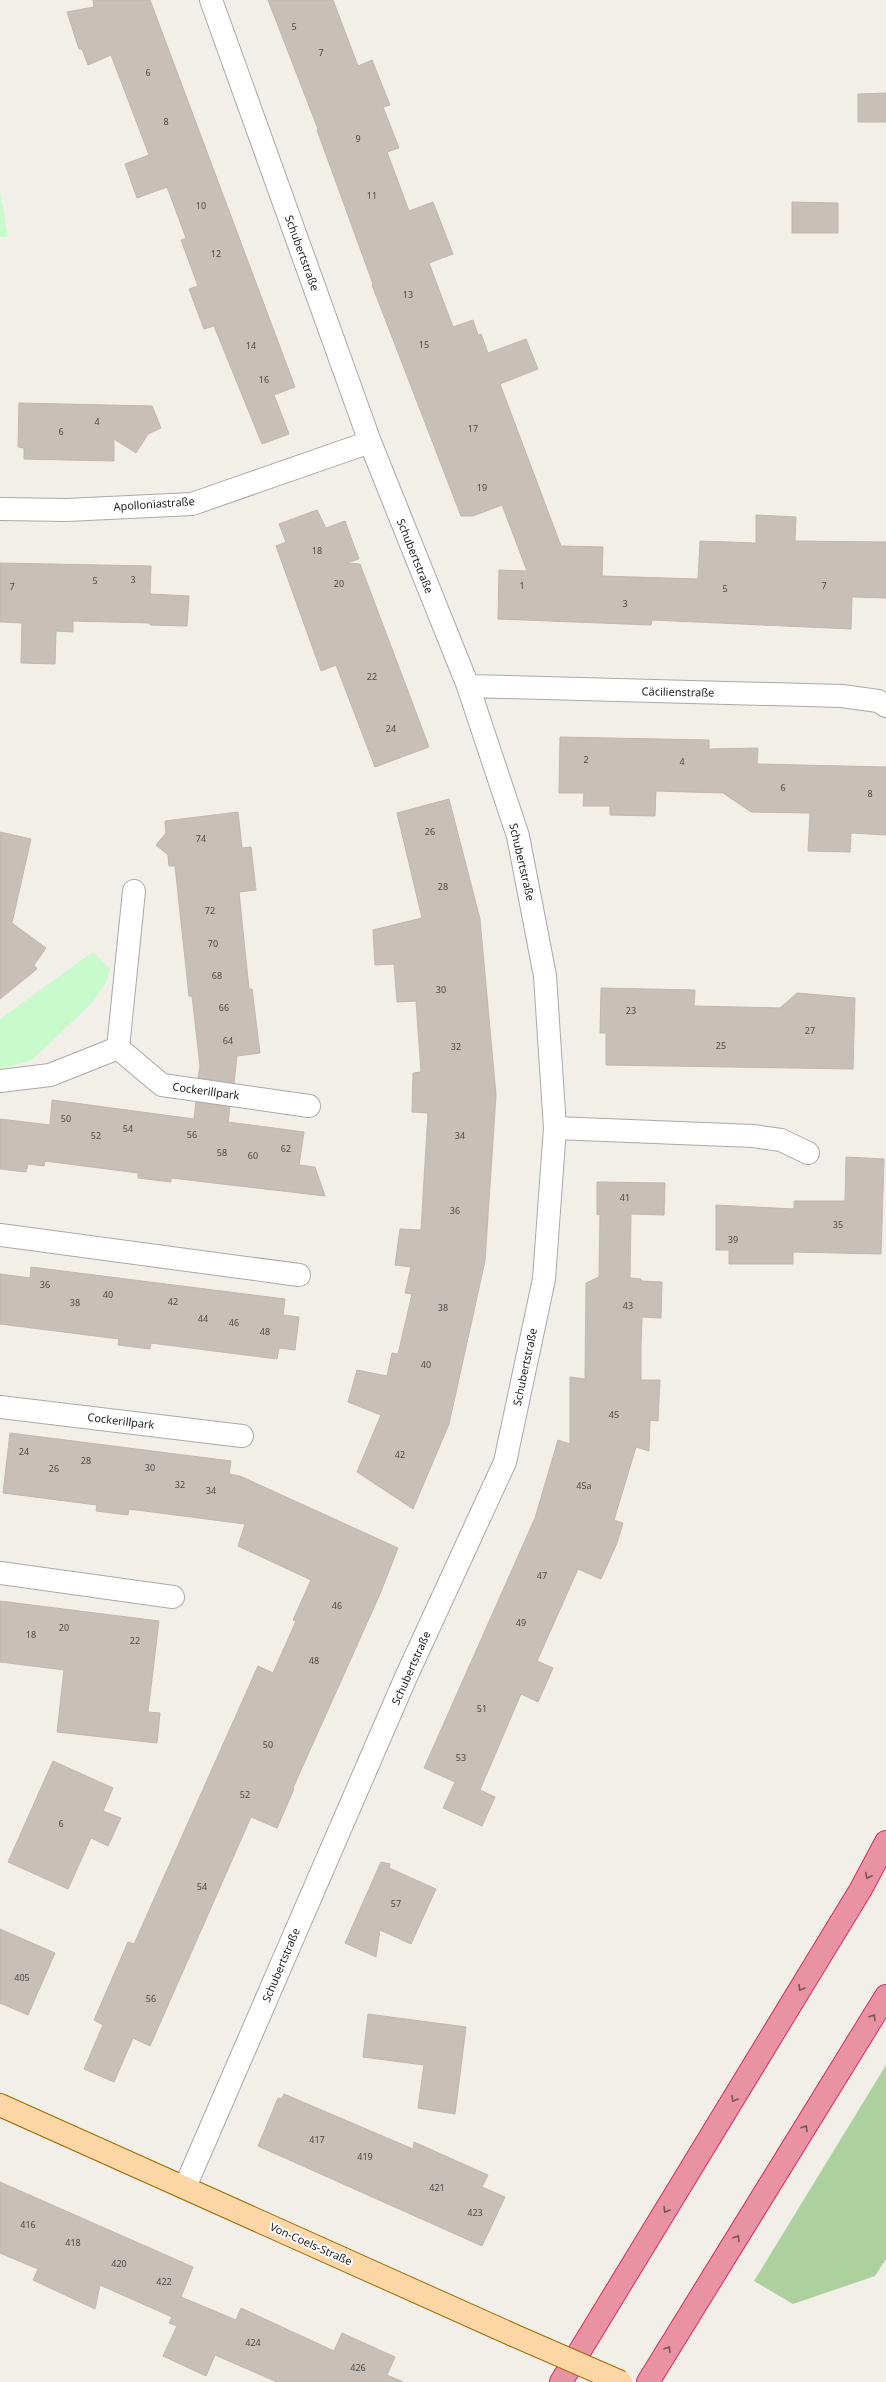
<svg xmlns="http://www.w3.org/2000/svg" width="886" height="2382" font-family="'Noto Sans',sans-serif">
	<rect width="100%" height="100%" fill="#f2efe9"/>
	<!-- forest -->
	<path fill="#add19e" d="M 886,2065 L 886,2259 L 875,2276 L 793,2304 L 754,2281 Z"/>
	<!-- park -->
	<path fill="#c8facc" d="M 0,190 L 8,237 L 0,237 Z
		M 93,952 L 110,969 L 106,983 L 91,1004 L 53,1040 L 32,1060 L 0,1069 L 0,1019 Z"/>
	<!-- building -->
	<path fill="#c7bfb8" stroke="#c4b6ab" d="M 93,0 L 150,0 L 295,387 L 274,395 L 289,434 L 262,444 L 214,326 L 204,329 L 189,289 L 198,286 L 181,240 L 186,238 L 167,187 L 137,198 L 125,164 L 149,155 L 111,55 L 88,65 L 82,49 L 79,49 L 67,12 L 94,7 Z
		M 268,0 L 333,0 L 358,66 L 372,60 L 390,105 L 383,107 L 399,148 L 387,152 L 409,211 L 433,202 L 453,254 L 429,263 L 453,327 L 473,320 L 478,335 L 481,334 L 488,353 L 526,339 L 538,369 L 500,384 L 561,546 L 603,547 L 602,576 L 698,579 L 700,541 L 756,543 L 756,515 L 796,517 L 795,541 L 886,542 L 886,598 L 852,597 L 851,629 L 652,620 L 651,625 L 498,619 L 499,570 L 527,571 L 502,505 L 473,516 L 461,516 L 372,285 L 373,284 L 317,130 L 318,129 Z
		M 886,93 L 886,122 L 858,122 L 858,94 Z
		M 792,202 L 838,203 L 838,233 L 792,233 Z
		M 19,403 L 152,406 L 161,428 L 148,434 L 136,453 L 114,439 L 114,461 L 24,459 L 24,448 L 18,447 Z
		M 317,510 L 326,528 L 345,521 L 359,559 L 347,563 L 360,564 L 429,747 L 375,767 L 336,665 L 321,671 L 276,546 L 286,542 L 279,524 Z
		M 0,563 L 151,566 L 150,594 L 189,596 L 187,626 L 150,625 L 150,623 L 73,621 L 73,632 L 56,631 L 55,664 L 21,663 L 22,623 L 0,622 Z
		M 560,737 L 709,740 L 709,749 L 758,748 L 757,764 L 886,767 L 886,835 L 851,833 L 850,852 L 808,851 L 810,813 L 751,812 L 723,793 L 656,791 L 655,816 L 610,815 L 610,806 L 583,806 L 584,793 L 559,793 Z
		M 449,799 L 480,919 L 496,1095 L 485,1261 L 449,1424 L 413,1509 L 357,1472 L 381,1415 L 348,1402 L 357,1370 L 387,1376 L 392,1353 L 398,1354 L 412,1294 L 405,1293 L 411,1267 L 395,1265 L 400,1229 L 421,1230 L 428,1113 L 412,1112 L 413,1073 L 421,1072 L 416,1001 L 397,1002 L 394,964 L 375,965 L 373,930 L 422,918 L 397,813 Z
		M 238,812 L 242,848 L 251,847 L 256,890 L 239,892 L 249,989 L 252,989 L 260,1053 L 237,1056 L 234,1083 L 198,1078 L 200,1066 L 192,996 L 189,996 L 175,866 L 169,866 L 168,855 L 156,845 L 166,833 L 165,821 Z
		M 0,832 L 31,839 L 12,923 L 46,948 L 34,965 L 37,969 L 0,999 Z
		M 601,988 L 695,990 L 694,1006 L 780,1008 L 797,993 L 855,998 L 853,1069 L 606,1065 L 606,1033 L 600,1033 Z
		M 52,1100 L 194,1119 L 196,1102 L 230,1107 L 228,1122 L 304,1132 L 299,1165 L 315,1167 L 325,1196 L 171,1178 L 171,1182 L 138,1178 L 138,1173 L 45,1161 L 44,1166 L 28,1164 L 26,1172 L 0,1169 L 0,1119 L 50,1125 Z
		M 846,1157 L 884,1159 L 881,1254 L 793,1252 L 793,1264 L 729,1264 L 729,1250 L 716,1250 L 716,1205 L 794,1209 L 794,1201 L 845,1201 Z
		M 597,1182 L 665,1183 L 664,1215 L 631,1214 L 630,1278 L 641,1279 L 641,1281 L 662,1282 L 661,1318 L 642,1317 L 641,1347 L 641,1380 L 660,1380 L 658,1421 L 650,1420 L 649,1451 L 636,1447 L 614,1520 L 623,1523 L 617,1543 L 601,1579 L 578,1569 L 537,1661 L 553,1668 L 538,1702 L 521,1694 L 480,1790 L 495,1797 L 482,1826 L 443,1808 L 455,1782 L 424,1768 L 535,1518 L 558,1440 L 570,1444 L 570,1377 L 585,1379 L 586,1283 L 599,1277 L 600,1214 L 597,1215 Z
		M 31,1267 L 285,1299 L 283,1315 L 299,1317 L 295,1350 L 279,1348 L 277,1359 L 151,1343 L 150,1349 L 118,1345 L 119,1339 L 0,1324 L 0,1274 L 30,1278 Z
		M 10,1433 L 231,1461 L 229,1474 L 240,1476 L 398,1548 L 380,1594 L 293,1788 L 294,1789 L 277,1828 L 251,1817 L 150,2046 L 133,2038 L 114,2082 L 84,2069 L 103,2025 L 94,2020 L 128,1942 L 134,1944 L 258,1666 L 273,1673 L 296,1621 L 293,1620 L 311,1580 L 238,1546 L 245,1524 L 129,1509 L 128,1515 L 96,1511 L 97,1505 L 3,1493 Z
		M 0,1601 L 159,1621 L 148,1712 L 160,1713 L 157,1743 L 57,1732 L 64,1670 L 0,1662 Z
		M 53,1761 L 113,1788 L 103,1811 L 121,1818 L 108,1846 L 91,1838 L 68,1889 L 8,1862 Z
		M 381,1862 L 390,1864 L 389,1868 L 436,1889 L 411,1944 L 380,1930 L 376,1957 L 345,1943 Z
		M 0,1929 L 55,1953 L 28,2015 L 0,2003 Z
		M 368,2014 L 466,2027 L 455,2114 L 418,2108 L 424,2065 L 363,2057 Z
		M 284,2094 L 413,2149 L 414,2142 L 488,2175 L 482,2187 L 505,2197 L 482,2246 L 258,2146 L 278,2098 L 282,2099 Z
		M 0,2182 L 193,2267 L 181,2297 L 236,2320 L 241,2308 L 334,2351 L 342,2333 L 395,2357 L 387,2375 L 403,2382 L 277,2382 L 215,2355 L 206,2376 L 163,2356 L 177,2326 L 169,2323 L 172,2317 L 100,2285 L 95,2309 L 33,2280 L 38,2269 L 0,2253 Z"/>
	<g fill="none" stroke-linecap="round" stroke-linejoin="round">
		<!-- minor casing -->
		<g stroke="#a9a9a9" stroke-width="24">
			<path id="minor" d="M 0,509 L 67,510 L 192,504 L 370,442
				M 468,686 L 842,696 L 878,701 L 886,706
				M 118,1048 L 162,1085 L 309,1106
				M 118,1048 L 134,891
				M 0,1081 L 50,1075 L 118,1048
				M 555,1128 L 753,1136 L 781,1140 L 808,1153
				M 0,1235 L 299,1275
				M 0,1407 L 242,1436
				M 0,1573 L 173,1597
				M 185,2187 L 406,1677 L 505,1462 L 544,1279 L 555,1128 L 545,976 L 518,836 L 468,686 L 370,442 L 211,0"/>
		</g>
		<!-- major casing -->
		<g stroke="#a06b00" stroke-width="24">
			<path id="major" d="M 0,2105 L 513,2335"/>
		</g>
		<!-- highway casing -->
		<g stroke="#dc2a67" stroke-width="24">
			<path id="highway" d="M 561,2382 L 861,1889 L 886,1842
				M 648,2382 L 886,1996"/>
		</g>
		<!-- minor -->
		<use href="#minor" stroke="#fff" stroke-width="22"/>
		<!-- major -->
		<use href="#major" stroke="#fcd6a4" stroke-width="22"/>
		<!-- highway -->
		<use href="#highway" stroke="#e892a2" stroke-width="22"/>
		<!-- major-bridge casing -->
		<g stroke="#a06b00" stroke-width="24" stroke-linecap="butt">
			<path id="major-bridge" d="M 513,2335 L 621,2382"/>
		</g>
		<!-- major-bridge -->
		<use href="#major-bridge" stroke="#fcd6a4" stroke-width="22"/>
	</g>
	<!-- one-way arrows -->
	<defs><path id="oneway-chevron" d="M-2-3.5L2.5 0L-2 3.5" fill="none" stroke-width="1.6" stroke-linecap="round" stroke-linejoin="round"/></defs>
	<g stroke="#7b545c">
		<use href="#oneway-chevron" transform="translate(868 1876) rotate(117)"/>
		<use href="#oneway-chevron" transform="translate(801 1988) rotate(121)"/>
		<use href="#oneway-chevron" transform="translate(873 2017) rotate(-58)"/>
		<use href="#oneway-chevron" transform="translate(734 2099) rotate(121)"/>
		<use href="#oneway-chevron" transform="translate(805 2128) rotate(-58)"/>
		<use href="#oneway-chevron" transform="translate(666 2210) rotate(121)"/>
		<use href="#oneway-chevron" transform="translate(737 2238) rotate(-58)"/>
		<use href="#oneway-chevron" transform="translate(668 2349) rotate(-58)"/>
	</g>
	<g text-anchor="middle" stroke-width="4" stroke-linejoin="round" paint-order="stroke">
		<!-- number labels -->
		<g font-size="9" fill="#4b4948">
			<text x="294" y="30">5</text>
			<text x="321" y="56">7</text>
			<text x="148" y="76">6</text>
			<text x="166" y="125">8</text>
			<text x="358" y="142">9</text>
			<text x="372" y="199">11</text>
			<text x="201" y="209">10</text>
			<text x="216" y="257">12</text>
			<text x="408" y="298">13</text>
			<text x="424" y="348">15</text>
			<text x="251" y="349">14</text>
			<text x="264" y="383">16</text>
			<text x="97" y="425">4</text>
			<text x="473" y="432">17</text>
			<text x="61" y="435">6</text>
			<text x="482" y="491">19</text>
			<text x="317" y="554">18</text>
			<text x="133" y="583">3</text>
			<text x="95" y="584">5</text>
			<text x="339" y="587">20</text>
			<text x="522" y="589">1</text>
			<text x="824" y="589">7</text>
			<text x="12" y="590">7</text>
			<text x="725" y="592">5</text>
			<text x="625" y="607">3</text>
			<text x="372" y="680">22</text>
			<text x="391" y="732">24</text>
			<text x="586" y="763">2</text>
			<text x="682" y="765">4</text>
			<text x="783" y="791">6</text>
			<text x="870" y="797">8</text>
			<text x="430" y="835">26</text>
			<text x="201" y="842">74</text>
			<text x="443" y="890">28</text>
			<text x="210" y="914">72</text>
			<text x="213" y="947">70</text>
			<text x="217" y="979">68</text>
			<text x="441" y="993">30</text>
			<text x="224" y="1011">66</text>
			<text x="631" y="1014">23</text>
			<text x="810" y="1034">27</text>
			<text x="228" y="1044">64</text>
			<text x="721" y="1049">25</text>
			<text x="456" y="1050">32</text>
			<text x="66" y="1122">50</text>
			<text x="128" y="1132">54</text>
			<text x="192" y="1138">56</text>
			<text x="96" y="1139">52</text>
			<text x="460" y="1139">34</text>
			<text x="286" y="1152">62</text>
			<text x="222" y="1156">58</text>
			<text x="253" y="1159">60</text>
			<text x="625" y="1201">41</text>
			<text x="455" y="1214">36</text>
			<text x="838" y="1228">35</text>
			<text x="733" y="1243">39</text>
			<text x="45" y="1288">36</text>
			<text x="108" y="1298">40</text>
			<text x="173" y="1305">42</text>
			<text x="75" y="1306">38</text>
			<text x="628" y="1309">43</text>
			<text x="443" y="1311">38</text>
			<text x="203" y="1322">44</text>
			<text x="234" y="1326">46</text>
			<text x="265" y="1335">48</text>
			<text x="426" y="1368">40</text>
			<text x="614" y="1418">45</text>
			<text x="24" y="1455">24</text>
			<text x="400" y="1458">42</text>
			<text x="86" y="1464">28</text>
			<text x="150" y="1471">30</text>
			<text x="54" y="1472">26</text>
			<text x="180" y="1488">32</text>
			<text x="584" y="1489">45a</text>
			<text x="211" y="1494">34</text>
			<text x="542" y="1579">47</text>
			<text x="337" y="1609">46</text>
			<text x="521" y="1626">49</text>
			<text x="64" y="1631">20</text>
			<text x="31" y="1638">18</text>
			<text x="135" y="1644">22</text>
			<text x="314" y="1664">48</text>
			<text x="482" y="1712">51</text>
			<text x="268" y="1748">50</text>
			<text x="461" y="1761">53</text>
			<text x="245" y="1798">52</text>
			<text x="61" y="1827">6</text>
			<text x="202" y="1890">54</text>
			<text x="396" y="1907">57</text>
			<text x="22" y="1981">405</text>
			<text x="151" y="2002">56</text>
			<text x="317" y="2143">417</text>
			<text x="365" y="2160">419</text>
			<text x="437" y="2191">421</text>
			<text x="475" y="2216">423</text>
			<text x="28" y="2228">416</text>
			<text x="73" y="2246">418</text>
			<text x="119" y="2267">420</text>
			<text x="164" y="2285">422</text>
			<text x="253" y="2346">424</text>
			<text x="358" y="2371">426</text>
		</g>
		<!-- street labels -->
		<g font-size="11" fill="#222" stroke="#fff">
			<text transform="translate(302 253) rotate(70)" y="4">Schubertstraße</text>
			<text transform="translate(154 504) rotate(-4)" y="4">Apolloniastraße</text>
			<text transform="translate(415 556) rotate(68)" y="4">Schubertstraße</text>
			<text transform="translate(678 692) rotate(1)" y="4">Cäcilienstraße</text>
			<text transform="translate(522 862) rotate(77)" y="4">Schubertstraße</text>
			<text transform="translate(206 1091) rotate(8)" y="4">Cockerillpark</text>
			<text transform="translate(525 1367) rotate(-78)" y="4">Schubertstraße</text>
			<text transform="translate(121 1421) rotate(7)" y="4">Cockerillpark</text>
			<text transform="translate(411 1668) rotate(-66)" y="4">Schubertstraße</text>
			<text transform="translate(281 1965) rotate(-67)" y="4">Schubertstraße</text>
			<text transform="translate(311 2244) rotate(24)" y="4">Von-Coels-Straße</text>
		</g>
	</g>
</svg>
